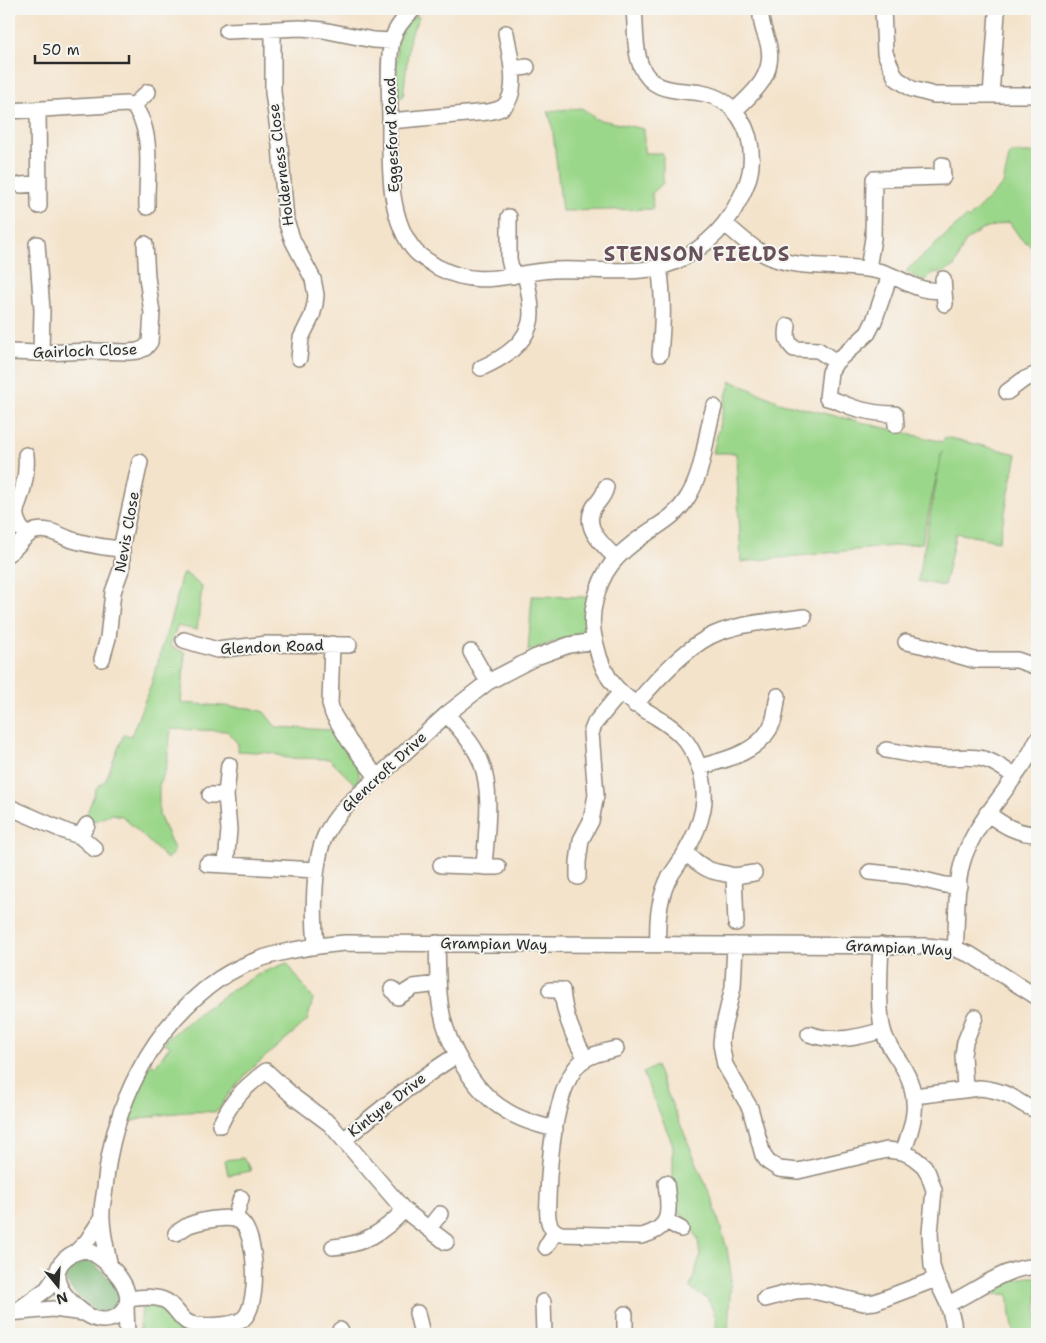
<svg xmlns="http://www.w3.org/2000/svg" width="1046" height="1343" font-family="'Shantell Sans',sans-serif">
	<rect width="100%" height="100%" fill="#f6f6f2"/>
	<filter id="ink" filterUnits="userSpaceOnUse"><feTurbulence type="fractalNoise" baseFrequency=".02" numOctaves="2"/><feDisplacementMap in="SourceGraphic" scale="10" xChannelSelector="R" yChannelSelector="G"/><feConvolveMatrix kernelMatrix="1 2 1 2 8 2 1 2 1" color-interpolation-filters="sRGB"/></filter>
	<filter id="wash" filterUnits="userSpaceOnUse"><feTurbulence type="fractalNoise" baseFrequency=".0096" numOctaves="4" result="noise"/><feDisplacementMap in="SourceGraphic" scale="20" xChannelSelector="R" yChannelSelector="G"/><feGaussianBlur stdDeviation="1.12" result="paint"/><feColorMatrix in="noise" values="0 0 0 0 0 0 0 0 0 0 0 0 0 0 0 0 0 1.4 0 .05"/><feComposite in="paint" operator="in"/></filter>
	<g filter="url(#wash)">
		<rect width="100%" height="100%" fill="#f4e3cb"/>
		<!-- green -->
		<path fill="#9bd78a" stroke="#63815a" d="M 416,15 L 419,17 L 410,36 L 403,97 L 396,97 L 397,42 L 404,28 Z
			M 1037,106 L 1037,247 L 1033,247 L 1021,239 L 1009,222 L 981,230 L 965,242 L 954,267 L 943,272 L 933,273 L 927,279 L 920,280 L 906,271 L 966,217 L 968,219 L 1003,184 L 1010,153 L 1037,153 Z
			M 582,108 L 596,119 L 644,129 L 644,153 L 663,153 L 663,183 L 652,193 L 653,209 L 562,211 L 552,124 L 548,111 Z
			M 731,381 L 782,403 L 943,442 L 945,437 L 1017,454 L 999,541 L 956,533 L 944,586 L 918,581 L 942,451 L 922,543 L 741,562 L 736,453 L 713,453 L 726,396 Z
			M 184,572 L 202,587 L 197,630 L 177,626 L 170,646 L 185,653 L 181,703 L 251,708 L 264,712 L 276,727 L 331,730 L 357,766 C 360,774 360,778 356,785 L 329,759 L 287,758 L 272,753 L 238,751 L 238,744 L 227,731 L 171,729 L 166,769 L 159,785 L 159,815 L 175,851 L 167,859 L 122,816 L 112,814 L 93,822 L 89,818 L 87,813 L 97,787 L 105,781 L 124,734 L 131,736 L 152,682 L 177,597 L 180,580 Z
			M 532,596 L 587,597 L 585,614 L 586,631 L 528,651 Z
			M 287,963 L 313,999 L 307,1021 L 251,1069 L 228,1095 L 219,1109 L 214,1112 C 185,1110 154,1115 125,1123 L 144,1075 L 151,1063 L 155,1066 L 170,1046 L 164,1043 L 167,1039 L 204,1009 L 215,1003 L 231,990 L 261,973 Z
			M 656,1066 L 713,1202 L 727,1249 L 731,1275 L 728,1334 L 716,1334 L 716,1318 L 708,1299 L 690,1288 L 700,1256 L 698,1240 L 689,1222 L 679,1213 L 673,1184 L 673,1145 L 643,1073 Z
			M 243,1158 L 248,1162 L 251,1171 L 228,1175 L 225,1160 Z
			M 1029,1277 L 1037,1277 L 1037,1334 L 1014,1334 L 1008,1294 L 985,1295 L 1016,1279 Z
			M 148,1305 C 153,1305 157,1305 161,1307 C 169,1311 181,1325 180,1334 L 139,1334 L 142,1309 Z"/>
		<!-- forest -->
		<path fill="#7cb876" stroke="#547250" d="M 80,1257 L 91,1261 L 117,1285 L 119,1300 C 112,1309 105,1314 94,1310 C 81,1298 59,1285 66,1266 Z"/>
	</g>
	<g filter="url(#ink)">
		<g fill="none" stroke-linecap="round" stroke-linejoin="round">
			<!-- minor casing -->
			<g stroke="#90877b" stroke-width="18">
				<path id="minor" d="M 414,9 C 405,17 395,28 392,41 C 387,61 390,99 390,120 C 390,161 387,220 416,252 C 422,258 430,262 437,267 C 481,290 508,273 553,270 C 585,268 618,274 650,269 C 683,264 715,241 732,213 C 740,199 750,182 751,165 C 754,131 736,99 701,93 C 677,89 653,94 641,66 C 634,49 636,27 634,9
					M 883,9 L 885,53 L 896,78 L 912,89 L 934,95 L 1037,95
					M 273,30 L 273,92 L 280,145 L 286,221 L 293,241 L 313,279 L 316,295 L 315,304 L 312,316 L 301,338 L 299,358
					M 227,31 L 301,28 L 323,30 L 373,40 L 392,41
					M 512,69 L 527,67
					M 991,95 L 997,13
					M 133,106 C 155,130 146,177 147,207
					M 38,109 L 39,206
					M 735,110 C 755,92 776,73 768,43 C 764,31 760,21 761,9
					M 9,111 L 127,104 L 133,106 L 148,92
					M 390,121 L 488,112 C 493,111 499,110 503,107 C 521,93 509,52 506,33
					M 21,185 L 38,184
					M 509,217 L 509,259 L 513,276
					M 725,224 C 739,235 752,249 768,256 C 800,271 843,263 878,271 C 893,274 906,284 920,288 C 927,291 936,290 943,291
					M 37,244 L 42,310 L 41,353
					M 659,267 C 664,296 663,324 660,354
					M 868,269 L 873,238 L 874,179 L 943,177 L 942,165
					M 890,275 L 874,321 L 868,333 L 836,362 L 830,372 L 827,398 C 837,400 845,405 855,408 C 868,412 882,414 895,414 L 896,425
					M 943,279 L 945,304
					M 788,326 C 786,337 787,342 794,349 L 818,350 L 836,362
					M 9,352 L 41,353 L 92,351 L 128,352 L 138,351 L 145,348 L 150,342 L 152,313 L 147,277 L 145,244
					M 481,368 C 504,358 531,341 531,313 C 531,300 528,286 525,274
					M 1007,392 L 1023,380 L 1037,374
					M 606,487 C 604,497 599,500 594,507 C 582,527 602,544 615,557
					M 26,536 C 9,512 17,512 23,488 C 26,477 27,466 26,455
					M 9,553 C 18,547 24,535 35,531 C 50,527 63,538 76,541 C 91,545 106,548 122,549
					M 184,640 L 217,650 L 267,644 L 349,645
					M 906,642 L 925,646 L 974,660 L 1017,660 L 1037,667
					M 332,644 L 330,704 L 333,714 L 349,741 L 377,777
					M 471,652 L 488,682
					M 102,659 L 108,638 L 113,592 L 122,567 L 122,544 L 140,462
					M 635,705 C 656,680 689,643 720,632 C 746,622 777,621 804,617
					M 447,714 C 459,729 474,744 481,762 C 493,792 486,835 484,867
					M 886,750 C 900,752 914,756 928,757 C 970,761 977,747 1015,777
					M 699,767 C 726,760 761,752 773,722 C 776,714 776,704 778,696
					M 210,795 L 226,795
					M 9,807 L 67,832 L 80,836 L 87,825
					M 987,813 C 1003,825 1017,834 1037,834
					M 80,836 L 95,849
					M 686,853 C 693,859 700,866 710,870 C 717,873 726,873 734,876 L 736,923
					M 207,864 L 316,870
					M 226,864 L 229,830 L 226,795 L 229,765
					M 441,865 L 498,867
					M 870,872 L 908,876 L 945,885 L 959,886
					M 734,876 L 754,873
					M 578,877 L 578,862 L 581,840 L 591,821 L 596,795 L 591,733 L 595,723 L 620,693
					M 437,943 C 438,965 437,987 441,1009 C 447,1045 473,1091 505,1110 C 520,1120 538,1125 555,1129
					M 316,945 C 313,916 313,863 325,836 C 330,825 337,816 345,807 L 447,714 L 488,682 L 536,657 L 569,645 L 595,641
					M 658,945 C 657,923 658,903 667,882 C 672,872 680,863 685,853 C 702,824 711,797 698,764 C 694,754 690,745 683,738 C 675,728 664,722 653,715 C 622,697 604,682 596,645 C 592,631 591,615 595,601 C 602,570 617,554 643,536 C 658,525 675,517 686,500 C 705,472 704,438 714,407
					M 735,945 L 733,987 L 722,1033 L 721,1044 L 725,1065 L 750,1108 L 763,1155 L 768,1162 L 779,1169 L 798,1171 L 887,1150 L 903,1152 L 913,1157 L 924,1166 L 928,1173 L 934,1190 L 930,1233 L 932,1266 L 936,1279 L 948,1304 L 953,1322 L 954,1334
					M 881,945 C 880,967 877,1009 883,1030 C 886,1044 896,1055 903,1067 C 921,1098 915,1121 903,1152
					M 955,949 C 958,919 954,887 964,857 C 975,826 997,803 1015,776 C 1024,765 1031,753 1037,740
					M 392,989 L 398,997 L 414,987 L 438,984
					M 550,990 L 562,990 C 564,1015 573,1037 586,1059
					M 809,1034 C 835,1043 857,1038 883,1030
					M 616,1049 C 603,1052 587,1055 578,1065 C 554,1092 549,1163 548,1198 C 548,1206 546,1217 550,1225 C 552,1230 556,1232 561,1234 L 641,1236 C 674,1228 669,1210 666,1183
					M 965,1088 L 963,1055 L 965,1042 L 975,1017
					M 914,1096 L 980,1088 C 990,1089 999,1091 1008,1095 C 1018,1100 1026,1108 1037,1110
					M 220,1125 C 233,1098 243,1089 266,1071 L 295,1098 L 330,1124 L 404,1210 L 446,1242
					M 345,1139 C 381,1108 417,1080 457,1055
					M 235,1218 L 241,1198
					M 666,1221 L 681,1229
					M 429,1228 L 440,1214
					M 333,1247 C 363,1245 384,1232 404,1210
					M 546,1247 L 555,1232
					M 87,1250 C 106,1258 144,1294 120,1314 C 116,1318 109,1320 103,1320 C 87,1320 62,1296 58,1282 C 53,1263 71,1251 87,1250 Z
					M 77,1251 L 87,1241 L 102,1218
					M 110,1267 C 107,1251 102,1234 102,1218 C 101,1208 104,1198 105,1188 C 112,1107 151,1026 219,979 C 256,954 302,947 345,943 L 926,946 L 955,949 L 971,955 L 1037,997
					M 128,1299 C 140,1298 155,1295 166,1301 C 175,1306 179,1317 187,1322 C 197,1328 234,1326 243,1319 C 260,1306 257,1235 241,1222 C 231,1214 200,1221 189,1225 C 185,1227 180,1231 176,1233
					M 765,1299 L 795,1291 L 809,1290 L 864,1303 L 875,1302 L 936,1279
					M 543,1302 L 544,1334
					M 948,1304 C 975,1292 1007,1265 1037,1267
					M 126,1307 L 127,1334
					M 15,1312 L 47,1289 L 57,1275
					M 9,1313 L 53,1309 L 84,1313
					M 417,1313 L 422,1334
					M 625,1314 L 625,1334
					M 340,1330 L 342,1334"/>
			</g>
			<!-- minor -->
			<use href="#minor" stroke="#fff" stroke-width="15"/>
		</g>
	</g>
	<g text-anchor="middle" stroke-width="4" stroke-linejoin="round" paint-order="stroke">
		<!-- street labels -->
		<g font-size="15" fill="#2b2b2b" stroke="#f6f6f2">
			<text transform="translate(392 135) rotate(-92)" y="5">Eggesford Road</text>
			<text transform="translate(281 165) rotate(-97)" y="5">Holderness Close</text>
			<text transform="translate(85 351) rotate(-2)" y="5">Gairloch Close</text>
			<text transform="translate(127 532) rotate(-80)" y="5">Nevis Close</text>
			<text transform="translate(272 647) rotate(-2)" y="5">Glendon Road</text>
			<text transform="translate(384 772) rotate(-43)" y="5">Glencroft Drive</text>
			<text transform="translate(494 944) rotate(1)" y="5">Grampian Way</text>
			<text transform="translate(899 948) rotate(3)" y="5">Grampian Way</text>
			<text transform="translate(387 1105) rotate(-38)" y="5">Kintyre Drive</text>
		</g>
		<!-- district labels -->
		<g font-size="20" font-weight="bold" letter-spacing="1" fill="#68515a" stroke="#f6f6f2">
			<text x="697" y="261">STENSON FIELDS</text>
		</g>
	</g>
	<!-- margin -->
	<rect width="1046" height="1343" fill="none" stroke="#f6f6f2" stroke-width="30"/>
	<!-- north arrow -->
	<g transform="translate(58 1286) rotate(162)" stroke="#f6f6f2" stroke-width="4" paint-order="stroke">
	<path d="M0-4L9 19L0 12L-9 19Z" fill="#2b2b2b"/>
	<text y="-8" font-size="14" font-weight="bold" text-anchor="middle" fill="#2b2b2b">N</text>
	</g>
	<!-- scale -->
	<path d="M35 55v8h94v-8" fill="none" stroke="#2b2b2b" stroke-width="2.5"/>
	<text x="42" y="55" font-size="15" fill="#2b2b2b" stroke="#f6f6f2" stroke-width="4" paint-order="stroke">50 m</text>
</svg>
